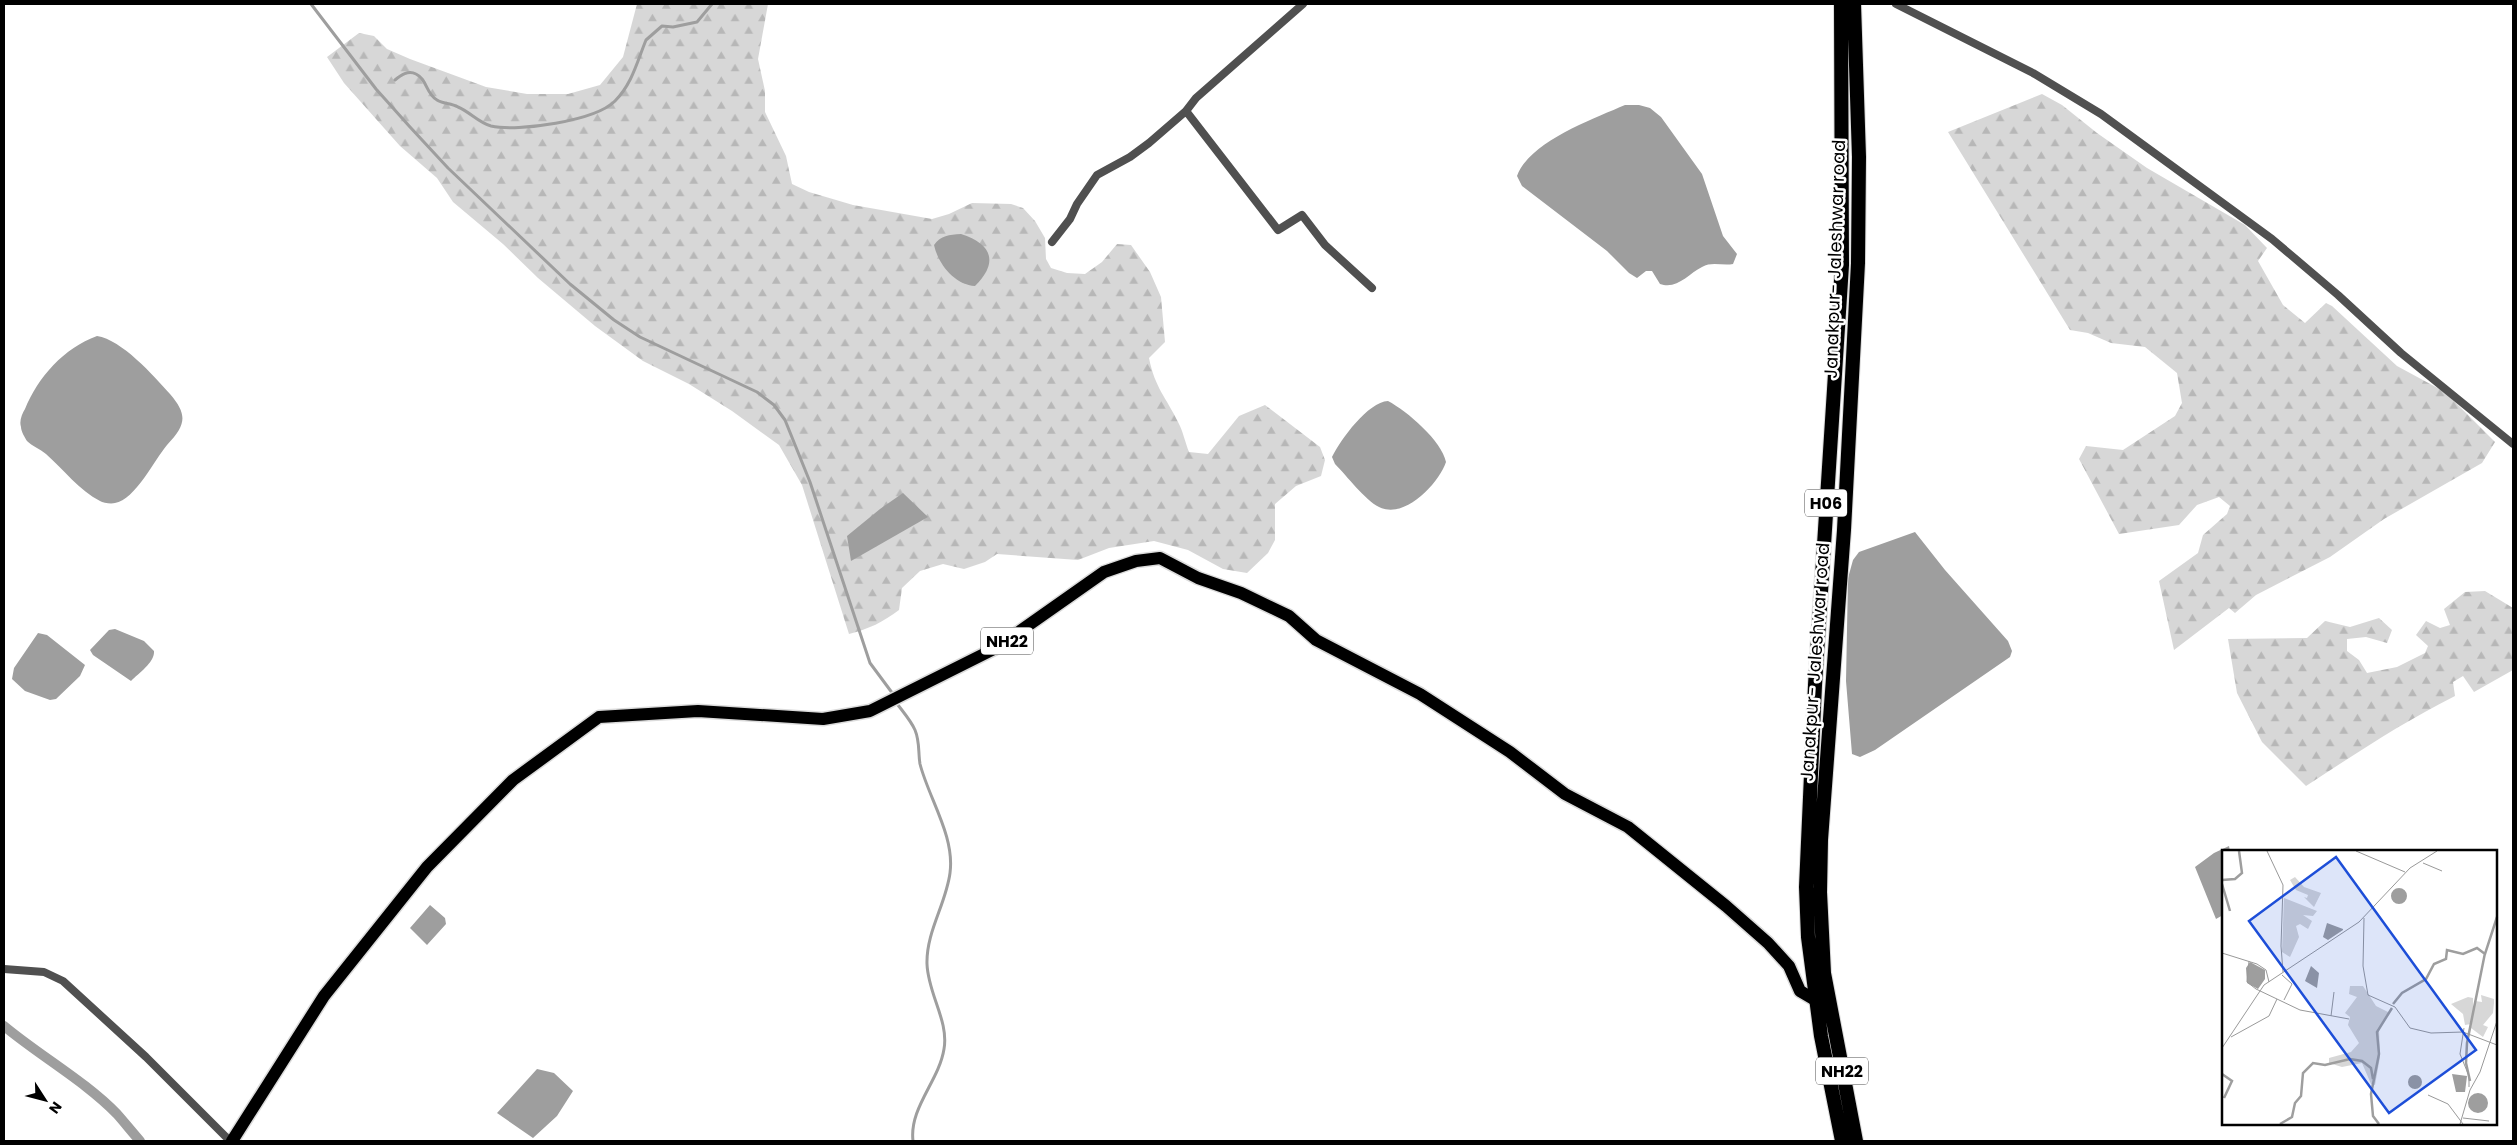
<svg xmlns="http://www.w3.org/2000/svg" width="2517" height="1145" font-family="Poppins,sans-serif">
	<defs>
		<pattern id="forest-firs" width="22" height="20" patternUnits="userSpaceOnUse" patternTransform="scale(1.25)"><rect width="22" height="20" fill="#d7d7d7"/><path d="M5 1l3.5 6h-7zM16 11l3.5 6h-7z" fill="#b7b7b7"/></pattern>
	</defs>
	<rect width="100%" height="100%" fill="#fff"/>
	<!-- forest -->
	<path fill="url(#forest-firs)" d="M 637,4 L 768,4 L 758,59 L 765,91 L 765,112 L 786,156 L 792,184 L 809,192 L 853,205 L 932,219 L 949,214 L 972,203 L 1011,204 L 1023,208 L 1035,221 L 1045,238 L 1046,259 L 1051,268 L 1067,273 L 1085,274 L 1102,262 L 1117,244 L 1131,245 L 1150,272 L 1161,297 L 1165,342 L 1149,358 C 1155,388 1166,397 1178,422 C 1183,431 1185,442 1189,452 L 1208,454 L 1239,416 L 1265,405 L 1320,447 L 1325,460 L 1321,476 L 1296,486 L 1275,504 L 1275,540 L 1268,553 L 1247,573 L 1223,569 L 1188,550 L 1154,541 L 1109,548 L 1078,560 L 997,554 L 985,562 L 964,569 L 943,564 L 920,571 L 902,588 L 899,610 C 883,622 869,629 849,634 L 802,485 L 779,445 L 732,411 L 689,384 L 643,361 L 595,326 L 538,278 L 503,244 L 453,202 L 437,178 L 400,146 L 344,83 L 327,57 L 359,33 L 374,36 L 387,49 L 410,59 L 486,87 L 527,94 L 568,94 L 600,85 L 623,57 Z
		M 2042,94 L 2062,105 L 2097,133 L 2147,168 L 2245,225 L 2267,248 L 2258,261 L 2283,305 L 2305,323 L 2326,303 L 2332,306 L 2397,366 L 2445,392 L 2495,442 L 2482,463 L 2384,519 L 2330,557 L 2256,595 L 2235,613 L 2229,608 L 2174,650 L 2159,581 L 2198,553 L 2203,535 L 2227,514 L 2230,506 L 2219,497 L 2197,505 L 2179,525 L 2119,534 L 2079,459 L 2086,446 L 2123,450 L 2175,416 L 2182,403 L 2177,373 L 2145,347 L 2111,343 L 2088,333 L 2070,330 L 1948,132 Z
		M 2485,591 L 2513,608 L 2513,670 L 2474,692 L 2463,676 L 2453,682 L 2455,696 C 2403,722 2355,754 2306,786 L 2262,742 L 2237,693 L 2228,639 L 2307,638 L 2325,621 L 2350,627 L 2379,618 L 2392,630 L 2387,643 L 2366,637 L 2347,639 L 2347,651 L 2359,660 L 2367,673 L 2397,667 L 2425,653 L 2428,646 L 2416,635 L 2426,621 L 2440,628 L 2450,625 L 2444,609 L 2465,592 Z"/>
	<!-- water -->
	<path fill="#9e9e9e" d="M 1625,105 L 1639,105 L 1650,108 L 1661,117 L 1702,174 L 1723,236 L 1737,254 L 1733,264 C 1722,266 1712,261 1702,267 C 1688,274 1677,290 1660,284 L 1652,271 L 1646,271 L 1637,278 L 1629,273 L 1607,251 L 1522,186 L 1517,176 C 1529,142 1593,119 1625,105 Z
		M 961,234 C 992,244 999,262 975,286 C 955,285 938,264 934,245 C 941,235 949,235 961,234 Z
		M 97,336 C 122,340 153,375 170,394 C 188,415 186,425 167,445 C 155,459 135,500 115,503 C 111,504 103,503 100,501 C 80,491 63,469 46,454 C 40,449 32,446 27,441 C 25,438 21,431 21,427 C 19,421 22,414 25,409 C 38,377 64,348 97,336 Z
		M 1388,401 C 1407,411 1442,441 1446,462 C 1439,483 1405,520 1379,507 C 1365,500 1347,476 1335,464 L 1332,457 C 1341,439 1368,402 1388,401 Z
		M 903,493 L 928,517 L 851,561 L 847,536 L 880,509 Z
		M 1915,532 L 1945,570 L 2008,641 L 2012,651 L 2010,657 L 1875,750 L 1860,757 L 1852,754 L 1846,681 L 1848,578 L 1853,560 L 1859,552 Z
		M 115,629 L 144,641 L 154,651 C 155,662 139,673 131,681 L 93,655 L 90,650 L 109,630 Z
		M 38,633 L 47,635 L 85,665 L 80,676 L 56,699 L 50,700 L 25,691 L 12,679 L 14,668 Z
		M 2229,846 L 2230,851 L 2223,851 L 2223,915 L 2216,919 L 2195,867 L 2214,853 Z
		M 430,905 L 445,918 L 446,924 L 427,945 L 410,928 Z
		M 537,1069 L 554,1073 L 573,1091 L 557,1116 L 533,1138 L 497,1113 Z"/>
	<g fill="none" stroke-linecap="round" stroke-linejoin="round">
		<!-- stream -->
		<path stroke="#9e9e9e" stroke-width="3" d="M 311,4 L 376,89 L 410,127 L 448,168 L 570,284 L 614,320 L 640,337 L 757,392 L 774,405 L 785,420 L 810,482 L 870,663 L 893,694
			M 395,80 C 401,75 408,70 416,74 C 427,79 426,94 437,100 C 443,104 451,103 458,107 C 470,112 479,123 491,126 C 518,132 595,121 615,101 C 632,84 637,62 646,40 L 662,26 L 673,27 L 697,22 L 712,4
			M 898,705 C 904,713 911,721 915,730 C 920,742 918,752 920,764 C 929,799 955,836 950,873 C 946,904 926,932 927,964 C 928,994 949,1021 944,1049 C 939,1081 909,1108 913,1141"/>
		<!-- canal -->
		<path stroke="#9e9e9e" stroke-width="10" d="M 4,1026 C 40,1056 85,1081 117,1114 C 125,1123 132,1132 140,1141"/>
		<!-- primary casing -->
		<g stroke="#dbdbdb" stroke-width="15">
			<path id="primary" d="M 232,1141 L 324,996 L 427,867 L 513,780 L 599,717 L 698,711 L 823,719 L 870,711 L 996,648 L 1104,572 L 1136,561 L 1160,558 L 1198,578 L 1241,593 L 1289,616 L 1316,640 L 1420,694 L 1510,752 L 1565,794 L 1628,827 L 1726,906 L 1768,943 L 1789,966 L 1800,991 L 1817,1001 L 1823,1001"/>
		</g>
		<!-- trunk casing -->
		<g stroke="#dbdbdb" stroke-width="16">
			<path id="trunk" d="M 1841,4 L 1842,265 L 1815,685 L 1806,887 L 1808,937 L 1821,1036 L 1842,1141
				M 1854,4 L 1859,157 L 1858,263 L 1844,530 L 1821,840 L 1820,892 L 1824,973 L 1856,1141"/>
		</g>
		<!-- minor -->
		<path stroke="#505050" stroke-width="8" d="M 1896,4 L 2033,73 L 2101,114 L 2272,239 L 2338,295 L 2401,353 L 2513,444
			M 1186,111 L 1278,230 L 1302,215 L 1325,245 L 1372,288
			M 1052,242 L 1070,219 L 1077,204 L 1097,175 L 1130,157 L 1149,143 L 1186,111 L 1196,98 L 1303,4
			M 4,969 L 44,972 L 63,981 L 146,1057 L 230,1141"/>
		<!-- primary -->
		<use href="#primary" stroke="#000" stroke-width="12"/>
		<!-- trunk -->
		<use href="#trunk" stroke="#000" stroke-width="14"/>
	</g>
	<g text-anchor="middle" stroke-width="5" stroke-linejoin="round" paint-order="stroke">
		<!-- shield labels -->
		<g fill="#fff" stroke="#4c4c4c" stroke-width="1">
			<rect x="1805" y="489.5" width="42" height="27" rx="4"/>
			<rect x="981" y="627.5" width="52" height="27" rx="4"/>
			<rect x="1816" y="1057.5" width="52" height="27" rx="4"/>
		</g>
		<g font-size="16" font-weight="bold" fill="#000">
			<text x="1826" y="509">H06</text>
			<text x="1007" y="647">NH22</text>
			<text x="1842" y="1077">NH22</text>
		</g>
		<!-- street labels -->
		<g font-size="18" fill="#000" stroke="#fff">
			<text transform="translate(1835 259) rotate(-88)" y="6">Janakpur- Jaleshwar road</text>
			<text transform="translate(1815 662) rotate(-86)" y="6">Janakpur- Jaleshwar road</text>
		</g>
	</g>
	<!-- overview -->
	<g transform="translate(2222 850)">
		<rect width="275" height="275" fill="#fff"/>
		<path d="M 73,27 L 82,37 L 99,43 L 92,57 L 82,47 L 85,48 L 86,45 L 74,40 L 68,30 ZM 62,48 L 95,61 L 91,66 L 81,65 L 90,71 L 86,79 L 78,74 L 74,76 L 77,87 L 68,107 L 60,102 ZM 128,136 L 141,136 L 154,156 L 168,163 L 157,179 L 158,207 L 153,235 L 149,234 L 140,213 L 120,217 L 107,213 L 107,208 L 129,202 L 137,193 L 126,175 L 128,167 L 123,163 L 135,147 L 127,144 ZM 259,145 L 272,149 L 272,153 L 271,163 L 261,175 L 266,177 L 261,187 L 249,178 L 253,151 L 260,152 ZM 246,147 L 251,148 L 251,164 L 249,174 L 243,175 L 241,164 L 229,154 Z" fill="#d7d7d7"/>
		<path d="M169 46a8 8 0 1 1 16 0a8 8 0 1 1-16 0ZM 105,73 L 121,79 L 121,80 L 106,90 L 101,87 ZM 28,112 L 43,120 L 43,129 L 36,139 L 25,133 L 24,118 ZM 89,116 L 97,123 L 95,138 L 83,131 ZM 230,224 L 245,226 L 243,242 L 234,242 ZM186 232a7 7 0 1 1 14 0a7 7 0 1 1-14 0ZM246 253a10 10 0 1 1 20 0a10 10 0 1 1-20 0Z" fill="#9e9e9e"/>
		<path fill="none" stroke="#9e9e9e" stroke-width="2.5" d="M 0,30 L 13,29 L 20,23 L 17,1M 0,34 L 8,61M 171,154 L 180,143 L 204,129 L 212,114 L 224,109 L 225,100 L 241,104 L 255,98 L 263,104 L 275,67M 0,224 L 10,231 L 2,248M 248,231 L 244,213 L 245,193 L 263,103M 58,274 L 70,267 L 73,253 L 79,246 L 81,223 L 91,213 L 103,215 L 128,209 L 140,211 L 149,218 L 151,229M 157,274 L 151,266 L 149,244 L 157,204 L 155,182 L 170,158"/>
		<path fill="none" stroke="#999" stroke-width="1" d="M 45,1 L 61,35 L 59,96 L 61,122M 134,1 L 183,22M 201,13 L 220,21M 142,68 L 141,116 L 146,145 L 173,157 L 188,178 L 209,183 L 241,182 L 275,195M 0,103 L 35,114 L 44,120 L 47,132M 27,111 L 25,132 L 34,139 L 78,160 L 127,169M 60,125 L 70,134 L 62,150M 109,166 L 112,142M 242,178 L 238,204 L 247,226 L 247,237M 9,187 L 47,166 L 55,149M 0,198 L 42,135 L 137,72 L 188,18 L 215,1M 206,245 L 226,254 L 241,274M 241,268 L 267,271M 238,274 L 248,240 L 258,222 L 275,171"/>
		<path fill="#1d4ed8" fill-opacity="0.15" stroke="#1d4ed8" stroke-width="2.5" d="M 114,7 L 254,200 L 167,263 L 27,71 Z"/>
		<rect width="275" height="275" fill="none" stroke="#000" stroke-width="2.5"/>
	</g>
	<!-- border -->
	<rect width="2517" height="1145" fill="none" stroke="#000000" stroke-width="10"/>
	<!-- north arrow -->
	<g transform="translate(45 1100) rotate(126)" stroke="#ffffff" stroke-width="4" paint-order="stroke">
	<path d="M0-4L9 19L0 12L-9 19Z" fill="#000000"/>
	<text y="-8" font-size="14" font-weight="bold" text-anchor="middle" fill="#000000">N</text>
	</g>
</svg>
